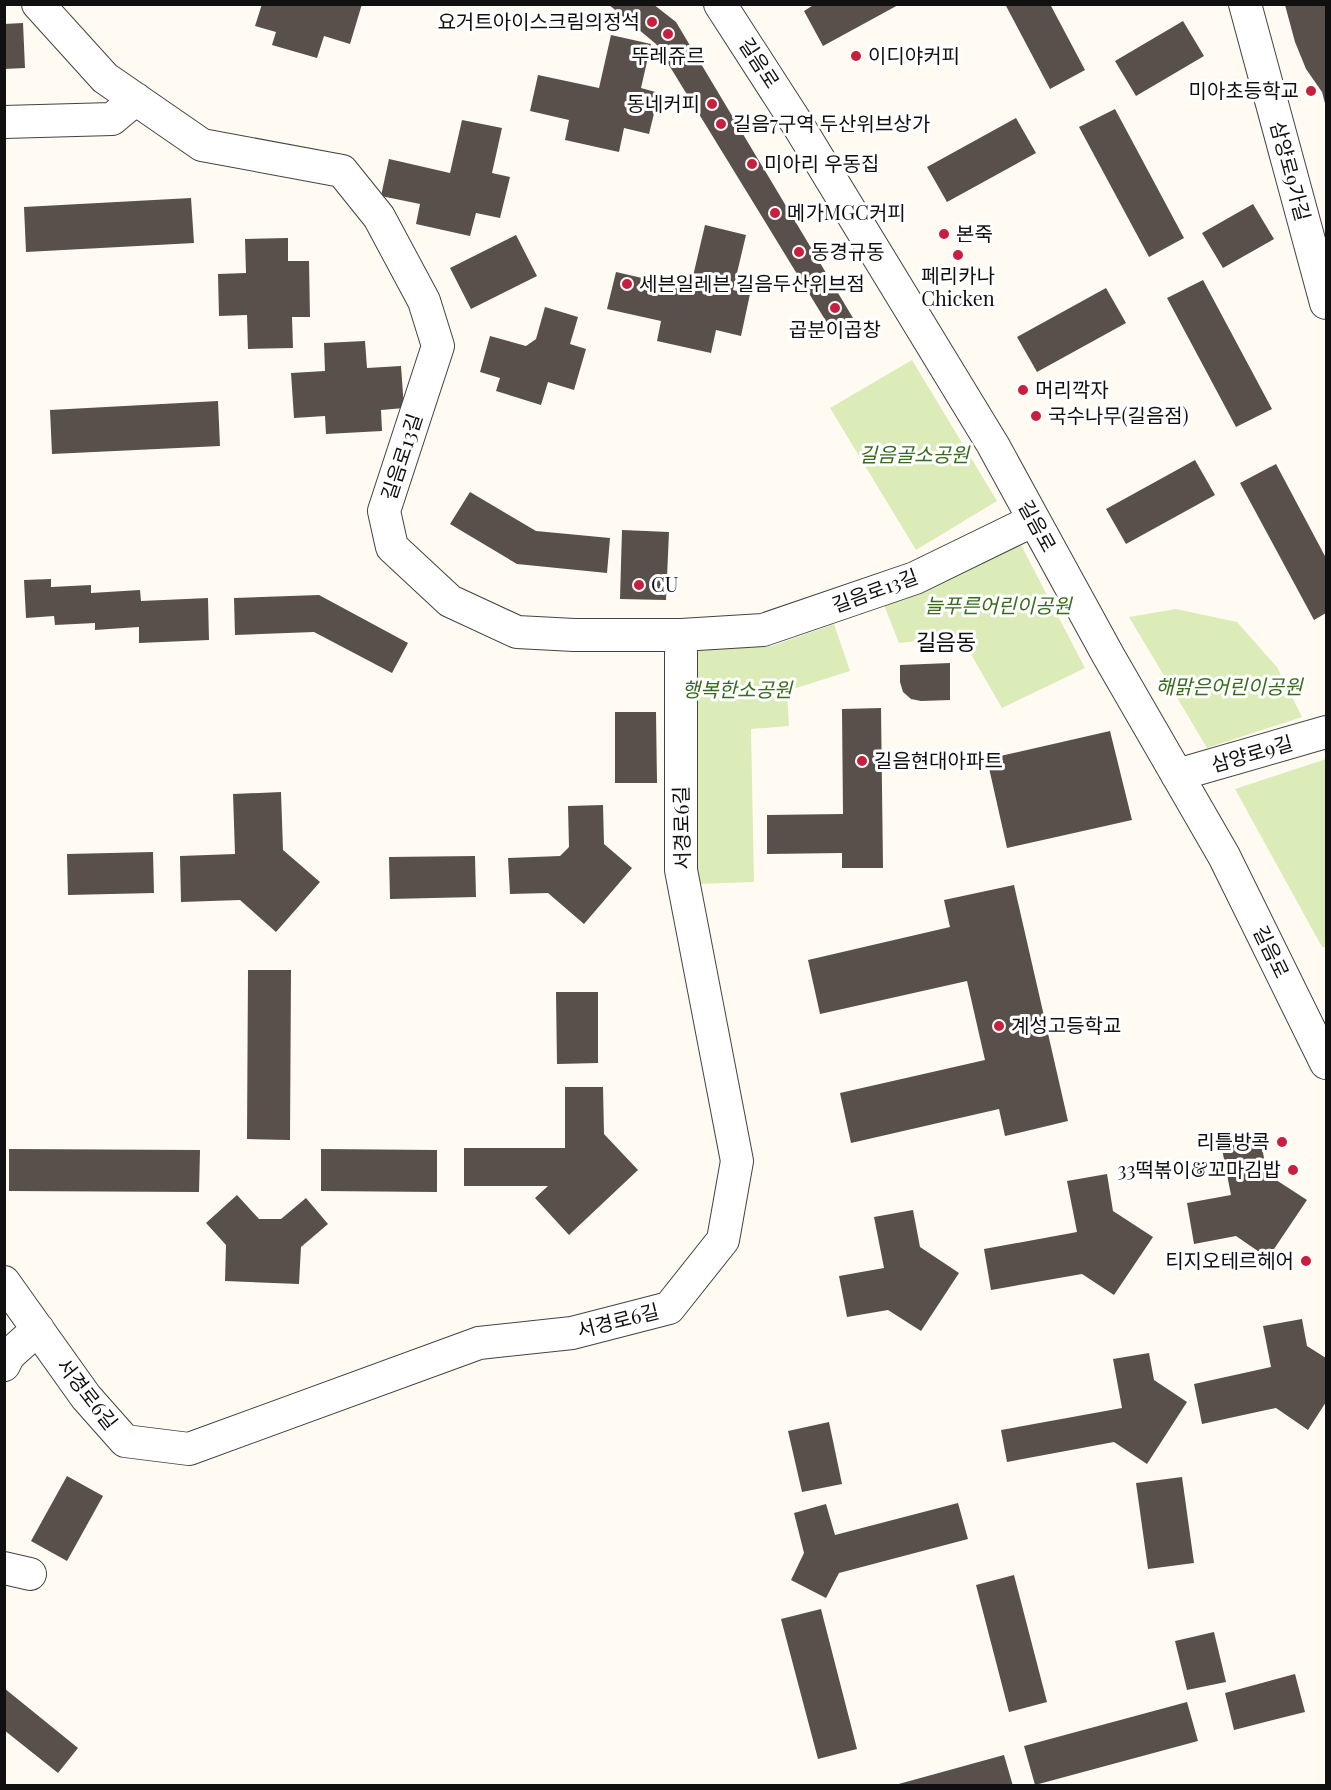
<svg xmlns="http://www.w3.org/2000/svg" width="1331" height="1790" font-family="'Playfair Display','Noto Sans KR',serif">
	<rect width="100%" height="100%" fill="#fffbf2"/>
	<!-- green -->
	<path fill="#dbecb9" d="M 912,360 L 997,501 L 916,550 L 830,408 Z
		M 1020,543 L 1085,668 L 1002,708 L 961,637 L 899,643 L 884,605 Z
		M 1176,609 L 1237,622 L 1277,667 L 1302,717 L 1207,748 L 1129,617 Z
		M 834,624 L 850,671 L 787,691 L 789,726 L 751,729 L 754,882 L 698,884 L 695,649 L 772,646 Z
		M 1326,759 L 1326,947 L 1322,947 L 1235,789 Z"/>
	<!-- building -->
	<path fill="#594f4b" d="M 262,4 L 362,4 L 350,44 L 324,36 L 317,58 L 272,45 L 276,32 L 255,26 Z
		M 608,4 L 653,4 L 676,22 L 853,318 L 832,331 L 656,44 Z
		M 815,4 L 900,4 L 823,46 L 804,11 Z
		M 1005,4 L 1050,4 L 1085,70 L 1050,89 Z
		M 1285,5 L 1326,5 L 1326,107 L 1322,92 L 1306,69 L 1295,42 Z
		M 1183,21 L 1204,56 L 1136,96 L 1115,61 Z
		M 23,23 L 25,68 L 4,69 L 4,24 Z
		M 611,35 L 651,44 L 641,88 L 659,93 L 649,134 L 624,128 L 619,152 L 565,140 L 569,120 L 530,111 L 538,75 L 599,88 Z
		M 1115,109 L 1184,238 L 1149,257 L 1079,127 Z
		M 1016,118 L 1036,153 L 947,202 L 927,167 Z
		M 462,120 L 502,128 L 492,173 L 510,177 L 500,218 L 476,213 L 470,236 L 416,224 L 420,204 L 381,196 L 389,159 L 450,173 Z
		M 191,198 L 194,243 L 26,252 L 24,207 Z
		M 1253,204 L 1274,239 L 1223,268 L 1202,233 Z
		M 705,225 L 746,235 L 733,290 L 750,294 L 741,336 L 716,330 L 711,353 L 657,341 L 661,321 L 607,309 L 616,272 L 690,289 Z
		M 516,235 L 537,276 L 471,309 L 450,268 Z
		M 288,238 L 288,261 L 309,261 L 310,317 L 292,317 L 293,348 L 248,349 L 247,315 L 219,316 L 218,274 L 246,273 L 245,239 Z
		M 1203,280 L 1272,409 L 1236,427 L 1167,298 Z
		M 1106,288 L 1126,323 L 1037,372 L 1017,337 Z
		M 545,307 L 578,317 L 570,344 L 586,349 L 574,390 L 548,382 L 541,405 L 496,391 L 500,378 L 480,372 L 490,336 L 526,346 L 536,339 Z
		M 365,341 L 367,368 L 401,366 L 404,408 L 381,410 L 382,431 L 326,434 L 325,416 L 294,418 L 291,373 L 325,371 L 324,343 Z
		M 218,401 L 220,446 L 52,454 L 50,410 Z
		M 1195,460 L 1215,495 L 1126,544 L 1106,509 Z
		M 1276,464 L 1326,558 L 1326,613 L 1314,620 L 1240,483 Z
		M 470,492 L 536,531 L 610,538 L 607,573 L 517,564 L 450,524 Z
		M 622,530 L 669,532 L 666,600 L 620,599 Z
		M 51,579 L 51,587 L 91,585 L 91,593 L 140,590 L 141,601 L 208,598 L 209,640 L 139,643 L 139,627 L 95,630 L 95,623 L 55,625 L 54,616 L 26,618 L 24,580 Z
		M 319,595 L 408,643 L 392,673 L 314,632 L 235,635 L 234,598 Z
		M 950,663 L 950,700 L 921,701 L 911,699 L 903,692 L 900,682 L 900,665 Z
		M 881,708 L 883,868 L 842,868 L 842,853 L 767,854 L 767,815 L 843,814 L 842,709 Z
		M 615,712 L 656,712 L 657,783 L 615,783 Z
		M 1110,731 L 1132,820 L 1007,848 L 987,759 Z
		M 281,792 L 283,850 L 320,882 L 276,932 L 240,900 L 181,902 L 180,856 L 235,854 L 233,794 Z
		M 603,805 L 604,844 L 632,868 L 584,924 L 548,893 L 510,894 L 508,858 L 560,856 L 569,847 L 568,806 Z
		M 153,852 L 154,893 L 68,895 L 67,854 Z
		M 475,856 L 476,897 L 390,899 L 389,857 Z
		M 1014,885 L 1068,1121 L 1005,1136 L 999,1109 L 851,1143 L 840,1093 L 985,1060 L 967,981 L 820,1014 L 808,960 L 950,927 L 944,900 Z
		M 248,970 L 291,970 L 290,1140 L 247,1139 Z
		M 556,992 L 598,992 L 598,1063 L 557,1064 Z
		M 565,1087 L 603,1087 L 604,1134 L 638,1170 L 569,1235 L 535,1198 L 548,1186 L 464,1186 L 464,1148 L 565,1148 Z
		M 1260,1137 L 1267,1174 L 1307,1200 L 1268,1258 L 1236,1236 L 1194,1244 L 1187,1203 L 1231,1195 L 1221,1144 Z
		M 9,1149 L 200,1150 L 199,1192 L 9,1191 Z
		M 321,1149 L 437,1150 L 437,1192 L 321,1191 Z
		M 1107,1174 L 1113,1211 L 1153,1237 L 1114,1295 L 1082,1274 L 991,1290 L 984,1249 L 1077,1232 L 1067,1181 Z
		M 237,1195 L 259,1219 L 281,1219 L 306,1198 L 328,1224 L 301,1247 L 299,1284 L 225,1281 L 226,1245 L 206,1223 Z
		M 913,1210 L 920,1247 L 959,1273 L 921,1331 L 888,1310 L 847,1317 L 839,1276 L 884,1268 L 874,1217 Z
		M 1302,1319 L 1307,1346 L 1326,1358 L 1326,1402 L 1308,1430 L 1276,1408 L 1202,1424 L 1194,1384 L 1271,1367 L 1263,1326 Z
		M 1149,1353 L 1154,1380 L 1187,1402 L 1147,1464 L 1114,1442 L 1007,1462 L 1001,1430 L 1122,1408 L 1113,1359 Z
		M 829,1422 L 842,1484 L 802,1492 L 788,1431 Z
		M 67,1476 L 103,1496 L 67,1561 L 31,1541 Z
		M 1182,1477 L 1194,1563 L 1148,1569 L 1136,1483 Z
		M 958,1503 L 968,1539 L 839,1573 L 826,1598 L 791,1580 L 804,1553 L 794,1513 L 826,1504 L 835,1535 Z
		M 1014,1575 L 1047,1702 L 1009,1712 L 976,1585 Z
		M 821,1609 L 857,1749 L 818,1759 L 781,1619 Z
		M 1214,1632 L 1226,1682 L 1187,1690 L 1175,1641 Z
		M 1295,1674 L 1305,1712 L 1234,1730 L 1225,1693 Z
		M 4,1688 L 78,1748 L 58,1773 L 4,1730 Z
		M 1187,1702 L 1198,1741 L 1035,1785 L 1024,1746 Z
		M 1004,1755 L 1013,1786 L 895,1786 L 895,1785 Z"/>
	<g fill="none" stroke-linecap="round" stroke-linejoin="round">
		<!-- minor casing -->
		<g stroke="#434343" stroke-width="34">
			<path id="minor" d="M 38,4 L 105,78 L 202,145 L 342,171 L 379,217 L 424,301 L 438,346 L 384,511 L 392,547 L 450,601 L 517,632 L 574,635 L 681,635 L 763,630 L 915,578 L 1034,520
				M 720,4 L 798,125 L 993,445 L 1108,655 L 1224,856 L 1326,1063
				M 1245,4 L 1326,303
				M 4,122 L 112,119 L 136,99
				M 1177,775 L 1326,732
				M 4,1282 L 86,1397 L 125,1441 L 189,1449 L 479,1343 L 572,1333 L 669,1308 L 723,1240 L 737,1161 L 681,870 L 681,635
				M 4,1365 L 9,1355 L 38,1329
				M 4,1568 L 30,1574"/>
		</g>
		<!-- minor -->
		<use href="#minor" stroke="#fff" stroke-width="32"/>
	</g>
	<!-- markers -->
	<g fill="#c81f3f" stroke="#fff" stroke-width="2">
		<circle cx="652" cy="22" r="6"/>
		<circle cx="668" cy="34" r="6"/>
		<circle cx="856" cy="56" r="6"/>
		<circle cx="1311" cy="91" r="6"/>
		<circle cx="712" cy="104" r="6"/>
		<circle cx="721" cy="124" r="6"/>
		<circle cx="752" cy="164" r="6"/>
		<circle cx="775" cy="213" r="6"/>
		<circle cx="944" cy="234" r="6"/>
		<circle cx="799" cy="252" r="6"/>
		<circle cx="958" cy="255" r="6"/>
		<circle cx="627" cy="284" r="6"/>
		<circle cx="835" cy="308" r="6"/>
		<circle cx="1023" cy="390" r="6"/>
		<circle cx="1036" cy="416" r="6"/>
		<circle cx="639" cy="585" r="6"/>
		<circle cx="862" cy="761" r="6"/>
		<circle cx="999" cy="1026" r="6"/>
		<circle cx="1282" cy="1142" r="6"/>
		<circle cx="1293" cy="1170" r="6"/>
		<circle cx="1306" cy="1261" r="6"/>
	</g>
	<g text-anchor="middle" stroke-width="6" stroke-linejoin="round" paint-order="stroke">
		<!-- poi labels -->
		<g font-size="20" fill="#101010" stroke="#fff" text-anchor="start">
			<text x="640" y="29" text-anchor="end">요거트아이스크림의정석</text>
			<text x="668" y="63" text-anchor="middle">뚜레쥬르</text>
			<text x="868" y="63">이디야커피</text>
			<text x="1299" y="98" text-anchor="end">미아초등학교</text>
			<text x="700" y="111" text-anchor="end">동네커피</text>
			<text x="733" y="131">길음7구역 두산위브상가</text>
			<text x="764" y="171">미아리 우동집</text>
			<text x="787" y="220">메가MGC커피</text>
			<text x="956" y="241">본죽</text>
			<text x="811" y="259">동경규동</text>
			<text x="958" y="283" text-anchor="middle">페리카나<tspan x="958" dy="23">Chicken</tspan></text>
			<text x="639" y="291">세븐일레븐 길음두산위브점</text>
			<text x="835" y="337" text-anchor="middle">곱분이곱창</text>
			<text x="1035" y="397">머리깍자</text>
			<text x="1048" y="423">국수나무(길음점)</text>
			<text x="651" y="592">CU</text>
			<text x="874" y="768">길음현대아파트</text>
			<text x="1011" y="1033">계성고등학교</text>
			<text x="1270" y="1149" text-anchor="end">리틀방콕</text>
			<text x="1281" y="1177" text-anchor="end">33떡볶이&amp;꼬마김밥</text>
			<text x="1294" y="1268" text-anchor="end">티지오테르헤어</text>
		</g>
		<!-- street labels -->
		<g font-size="20" fill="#101010" stroke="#fff">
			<text transform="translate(759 63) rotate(57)" y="7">길음로</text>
			<text transform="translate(1290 171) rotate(75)" y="7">삼양로9가길</text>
			<text transform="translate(402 457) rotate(-72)" y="7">길음로13길</text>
			<text transform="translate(1037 526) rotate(61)" y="7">길음로</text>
			<text transform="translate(875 591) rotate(-20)" y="7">길음로13길</text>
			<text transform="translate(1252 754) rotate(-16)" y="7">삼양로9길</text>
			<text transform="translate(682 828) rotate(-91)" y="7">서경로6길</text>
			<text transform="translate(1271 952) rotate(64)" y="7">길음로</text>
			<text transform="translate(618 1321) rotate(-14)" y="7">서경로6길</text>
			<text transform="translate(87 1394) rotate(52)" y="7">서경로6길</text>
		</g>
		<!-- park labels -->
		<g font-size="20" font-style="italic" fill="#376c1b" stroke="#fff">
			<text x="914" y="462">길음골소공원</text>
			<text x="998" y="613">늘푸른어린이공원</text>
			<text x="1229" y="694">해맑은어린이공원</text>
			<text x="737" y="697">행복한소공원</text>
		</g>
		<!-- quarter labels -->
		<g font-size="22" fill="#101010" stroke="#fff">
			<text x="946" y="650">길음동</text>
		</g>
	</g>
	<!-- border -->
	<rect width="1331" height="1790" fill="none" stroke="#101010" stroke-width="12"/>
</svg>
